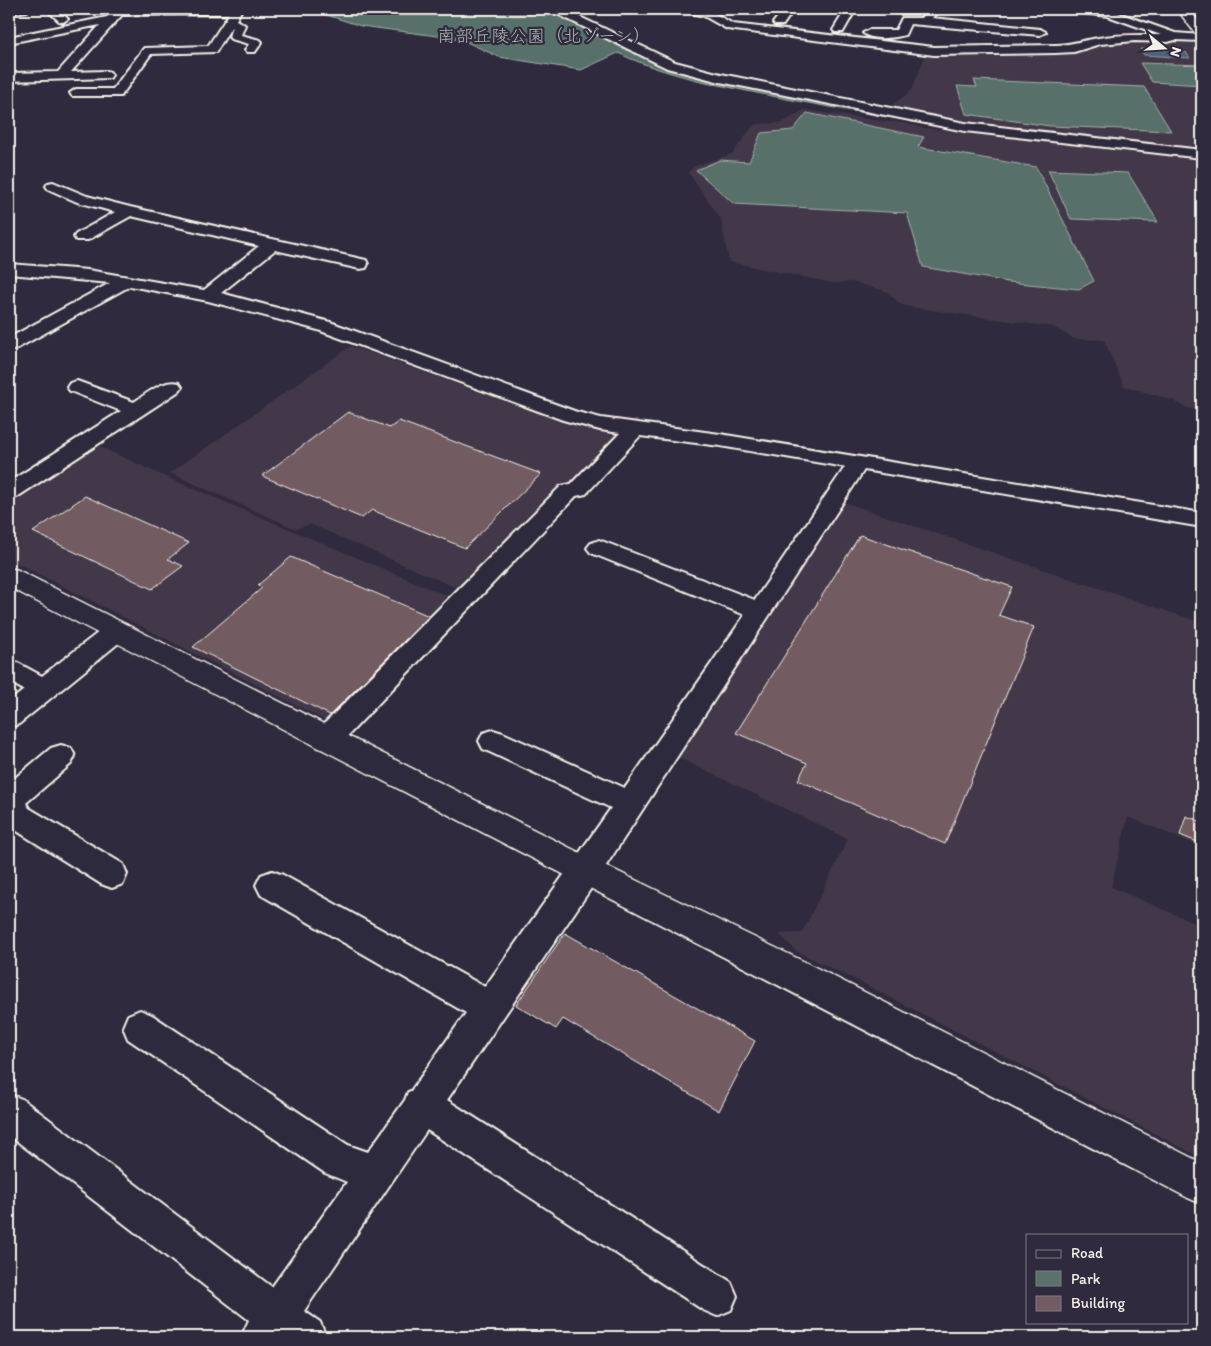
<svg xmlns="http://www.w3.org/2000/svg" width="1211" height="1346" font-family="Itim,'Klee One',sans-serif">
	<rect width="100%" height="100%" fill="#2f2a3d"/>
	<filter id="ink" filterUnits="userSpaceOnUse"><feTurbulence type="fractalNoise" baseFrequency=".02" numOctaves="2"/><feDisplacementMap in="SourceGraphic" scale="10" xChannelSelector="R" yChannelSelector="G"/><feConvolveMatrix kernelMatrix="1 2 1 2 8 2 1 2 1" color-interpolation-filters="sRGB"/></filter>
	<g filter="url(#ink)">
		<!-- built -->
		<path fill="#433948" d="M 1136,39 L 1191,40 L 1202,55 L 1202,152 L 997,130 L 886,110 L 912,90 L 927,51 L 1099,43 Z
			M 804,110 L 896,123 L 889,120 L 924,128 L 951,131 L 981,130 L 1056,142 L 1202,158 L 1202,411 L 1187,408 L 1172,400 L 1124,386 L 1104,340 L 1075,339 L 1053,327 L 909,307 L 900,304 L 888,292 L 853,282 L 832,283 L 729,262 L 721,219 L 688,172 L 695,166 L 732,154 L 753,126 L 757,124 L 782,123 Z
			M 351,346 L 554,419 L 582,427 L 623,434 L 574,484 L 459,589 L 310,524 L 296,529 L 170,473 Z
			M 92,443 L 168,478 L 455,599 L 333,724 L 9,559 L 9,497 Z
			M 843,502 L 1202,623 L 1202,847 L 1128,817 L 1111,887 L 1202,926 L 1202,1158 L 868,986 L 796,951 L 779,934 L 802,933 L 848,839 L 675,756 Z"/>
		<!-- green -->
		<path fill="#59706b" stroke="#a6b0aa" d="M 299,9 L 550,9 L 653,60 L 942,126 C 875,115 808,104 742,90 C 699,81 658,72 618,53 L 581,70 L 499,57 L 460,39 L 361,26 L 311,10 Z
			M 1140,63 L 1202,65 L 1202,85 L 1152,82 Z
			M 974,80 L 1144,87 L 1171,131 L 1050,126 L 966,114 L 957,86 L 977,87 Z
			M 807,113 L 924,137 L 918,147 L 1036,167 L 1094,281 L 1079,289 L 1008,282 L 923,267 L 907,213 L 734,204 L 696,170 L 720,160 L 749,162 L 761,133 L 793,130 Z
			M 1048,170 L 1128,173 L 1158,222 L 1071,219 Z"/>
		<!-- water -->
		<path fill="#4c6277" stroke="#8f9ba4" d="M 1140,49 L 1185,51 L 1190,58 L 1144,55 Z"/>
		<!-- building -->
		<path fill="#725b62" stroke="#f4f1e8" d="M 348,412 L 390,428 L 399,421 L 541,474 L 465,548 L 372,510 L 362,518 L 262,476 Z
			M 85,496 L 189,543 L 168,559 L 183,566 L 152,589 L 33,532 Z
			M 860,535 L 1012,587 L 999,615 L 1034,627 L 945,844 L 798,780 L 807,763 L 736,733 Z
			M 291,557 L 429,616 L 330,715 L 193,647 L 262,588 L 258,585 Z
			M 1186,816 L 1202,822 L 1202,844 L 1180,835 Z
			M 565,933 L 755,1041 L 719,1111 L 563,1019 L 556,1029 L 516,1005 Z"/>
		<g fill="none" stroke-linecap="round" stroke-linejoin="round">
			<!-- street casing -->
			<g stroke="#f4f1e8" stroke-width="4">
				<path id="street" d="M 9,9 L 28,9 L 27,11 L 9,14 Z
					M 46,9 L 57,9 L 68,19 L 63,22 L 59,21 Z
					M 122,9 L 240,9 L 241,11 L 236,20 L 245,25 L 241,35 L 260,40 L 262,42 L 255,52 L 247,52 L 245,50 L 249,44 L 231,39 L 229,37 L 232,26 L 216,52 L 151,54 L 121,96 L 72,96 L 70,93 L 76,89 L 113,89 L 144,48 L 208,46 L 229,14 L 122,15 L 71,72 L 106,71 L 110,72 L 112,75 L 110,78 L 9,81 L 9,73 L 58,72 L 100,25 L 9,43 L 9,37 L 107,17 L 113,11 Z
					M 550,9 L 563,9 L 675,62 L 721,74 L 965,123 L 1202,150 L 1202,158 L 965,131 L 720,82 L 667,68 L 551,11 Z
					M 682,9 L 700,9 L 712,12 L 733,24 L 934,47 L 1056,45 C 1071,45 1084,40 1098,38 C 1118,34 1140,35 1161,35 L 1108,16 L 1073,12 L 1068,9 L 1110,10 L 1175,33 L 1202,35 L 1202,41 L 1175,40 L 1168,42 L 1135,41 L 1100,44 L 1074,52 L 1056,53 L 934,55 L 727,29 L 704,16 L 683,11 Z
					M 784,9 L 794,9 L 783,25 L 775,25 L 773,23 Z
					M 846,9 L 856,9 L 843,32 L 835,32 L 833,30 Z
					M 921,9 L 935,11 L 936,13 L 932,18 L 1040,29 L 1046,32 L 1040,35 L 910,24 L 905,35 C 893,38 873,41 863,33 L 869,30 L 896,30 L 902,18 L 921,18 L 924,14 L 920,11 Z
					M 53,182 L 87,196 L 130,207 L 366,260 L 368,264 L 366,268 L 360,269 L 275,250 L 221,293 L 330,322 L 577,412 L 601,418 L 720,434 L 1202,513 L 1202,527 L 864,470 L 596,881 L 447,1100 L 731,1282 L 737,1296 L 731,1310 L 717,1316 L 703,1310 L 427,1130 L 304,1311 L 320,1322 L 326,1337 L 241,1337 L 249,1320 L 9,1135 L 9,1094 L 22,1099 L 272,1287 L 347,1182 L 325,1173 L 128,1039 L 123,1027 L 128,1015 L 140,1010 L 152,1015 L 348,1145 L 368,1152 L 405,1100 L 408,1092 L 411,1091 L 466,1013 L 261,895 L 256,885 L 261,875 L 272,871 L 283,875 L 485,987 L 611,808 L 483,749 L 479,741 L 483,733 L 493,730 L 503,733 L 625,788 L 745,615 L 591,553 L 587,548 L 591,543 L 599,540 L 607,543 L 755,600 L 845,467 L 720,446 L 640,436 L 586,494 L 576,496 L 337,747 L 327,750 L 317,747 L 313,739 L 317,731 L 561,486 L 571,484 L 620,433 L 600,430 L 563,420 L 318,330 L 208,301 L 130,286 L 16,349 L 9,351 L 9,338 L 110,283 L 9,274 L 9,264 L 88,270 L 204,290 L 259,246 L 131,216 L 88,240 L 76,240 L 74,237 L 76,234 L 115,212 L 77,202 L 48,189 L 46,186 L 48,183 Z
					M 77,381 L 134,402 C 147,394 163,379 179,383 L 182,387 L 179,391 L 17,497 L 9,499 L 9,482 L 121,411 L 70,391 L 67,387 L 70,383 Z
					M 117,622 L 126,625 L 130,631 L 126,637 L 19,724 L 9,727 L 9,702 L 24,690 L 9,682 L 9,660 L 18,663 L 42,676 L 108,625 Z
					M 61,745 L 71,748 L 75,756 L 71,764 L 26,803 L 29,808 L 123,864 L 127,874 L 123,884 L 112,888 L 101,884 L 9,826 L 9,783 L 51,748 Z"/>
			</g>
			<!-- secondary casing -->
			<g stroke="#f4f1e8" stroke-width="3">
				<path id="secondary" d="M 1177,9 L 1189,9 L 1202,26 L 1202,38 L 1198,37 Z
					M 9,568 L 18,570 L 596,861 L 807,963 L 1202,1163 L 1202,1204 L 1188,1198 C 795,993 401,791 9,587 Z"/>
			</g>
			<!-- street -->
			<use href="#street" fill="#2f2a3d" fill-rule="evenodd"/>
			<!-- secondary -->
			<use href="#secondary" fill="#2f2a3d" fill-rule="evenodd"/>
		</g>
	</g>
	<g text-anchor="middle" stroke-width="4.5" stroke-linejoin="round" paint-order="stroke">
		<!-- far-park labels -->
		<g font-size="18" fill="#aeb7b0" stroke="#2f2a3d">
			<text x="544" y="42">南部丘陵公園（北ゾーン）</text>
		</g>
	</g>
	<!-- margin -->
	<rect width="1211" height="1346" fill="none" stroke="#2f2a3d" stroke-width="30"/>
	<rect x="15" y="15" width="1181" height="1316" fill="none" stroke="#f4f1e8" stroke-width="2" filter="url(#ink)"/>
	<!-- legend -->
	<rect x="1026" y="1234" width="162" height="90" fill="#2f2a3d" stroke="#7e7a81"/>
	<rect x="1036" y="1250" width="25" height="8" fill="#2f2a3d" stroke="#7e7a81"/>
	<text x="1071" y="1258" font-size="15" fill="#f4f1e8">Road</text>
	<rect x="1036" y="1271" width="25" height="15" fill="#59706b" stroke="#7e7a81"/>
	<text x="1071" y="1284" font-size="15" fill="#f4f1e8">Park</text>
	<rect x="1036" y="1296" width="25" height="15" fill="#725b62" stroke="#7e7a81"/>
	<text x="1071" y="1308" font-size="15" fill="#f4f1e8">Building</text>
	<!-- north arrow -->
	<g transform="translate(1164 48) rotate(108)" stroke="#2f2a3d" stroke-width="4" paint-order="stroke">
	<path d="M0-4L9 19L0 12L-9 19Z" fill="#f4f1e8"/>
	<text y="-8" font-size="14" font-weight="bold" text-anchor="middle" fill="#f4f1e8">N</text>
	</g>
</svg>
